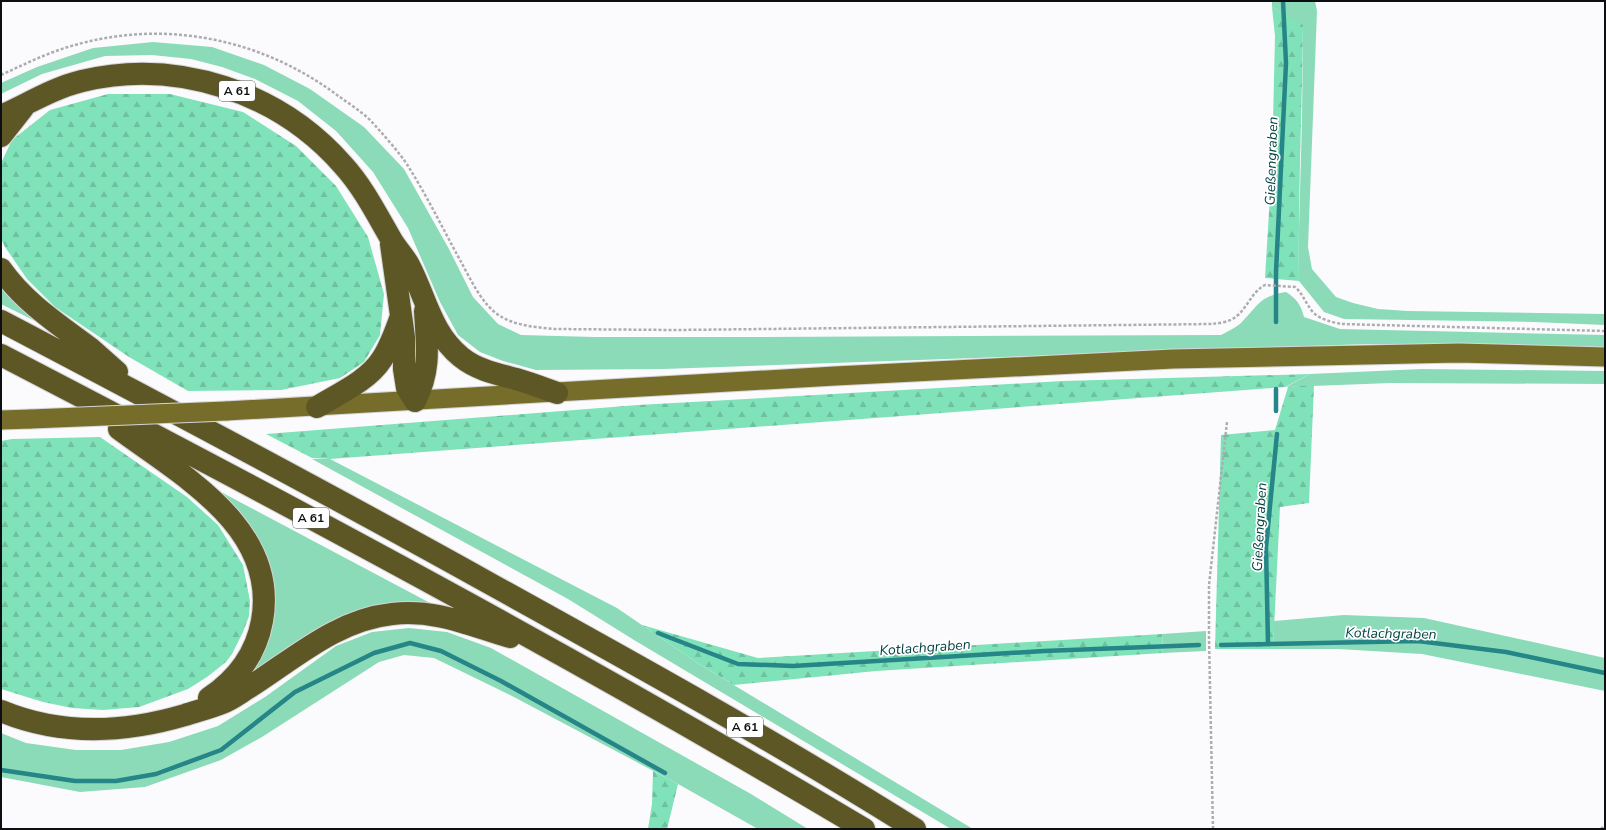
<svg xmlns="http://www.w3.org/2000/svg" width="1606" height="830" font-family="'Nunito Sans',sans-serif">
	<defs>
		<pattern id="forest-firs" width="22" height="20" patternUnits="userSpaceOnUse"><rect width="22" height="20" fill="#7fe2b9"/><path d="M5 1l3.5 6h-7zM16 11l3.5 6h-7z" fill="#6dc19e"/></pattern>
	</defs>
	<rect width="100%" height="100%" fill="#fbfbfe"/>
	<!-- grass -->
	<path fill="#8bdbb8" d="M 1272,1 L 1315,1 L 1317,11 L 1308,247 L 1312,269 L 1336,297 L 1353,303 L 1378,309 L 1408,311 L 1605,314 L 1605,325 L 1534,322 L 1344,319 L 1324,312 L 1299,281 L 1299,229 L 1302,119 L 1303,26 L 1272,7 Z
		M 153,42 L 212,47 L 264,65 L 310,89 L 364,127 L 404,169 L 449,249 L 473,297 L 498,324 L 521,335 L 594,337 L 749,337 L 1221,335 C 1228,331 1235,328 1241,323 C 1258,306 1259,296 1286,292 C 1297,299 1301,305 1304,317 L 1340,329 L 1605,335 L 1605,349 L 1368,344 L 663,369 L 536,370 L 503,361 L 480,352 L 458,335 L 440,302 L 408,228 L 373,172 L 336,131 L 298,101 L 255,79 L 222,67 L 191,59 L 152,55 L 105,56 L 42,74 L 1,94 L 1,83 L 37,67 L 93,48 Z
		M 1,279 L 40,323 L 39,323 L 1,304 Z
		M 1422,369 L 1605,371 L 1605,384 L 1391,383 L 1286,387 L 1310,374 Z
		M 312,459 L 330,459 L 617,608 L 699,664 L 973,829 L 951,829 L 634,640 L 568,599 Z
		M 206,484 L 432,604 L 430,606 L 413,604 L 242,682 L 272,611 Z
		M 1344,615 L 1424,618 L 1605,658 L 1605,691 L 1422,654 L 1338,649 L 1273,649 L 1274,621 Z
		M 409,628 L 447,632 L 491,648 L 751,794 L 808,829 L 758,829 L 678,784 L 512,696 L 434,658 L 404,655 L 379,662 L 262,737 L 221,760 L 145,787 L 80,792 L 1,777 L 1,733 L 26,743 L 76,750 L 121,750 L 169,742 L 218,726 L 265,697 L 336,646 L 372,632 Z
		M 1206,631 L 1206,651 L 1163,653 L 1162,634 Z"/>
	<!-- forest -->
	<path fill="url(#forest-firs)" d="M 1272,7 L 1303,25 C 1302,111 1298,196 1299,281 L 1265,278 L 1272,163 L 1275,36 Z
		M 108,94 L 170,94 L 243,112 L 296,146 L 336,186 L 368,237 L 384,294 L 380,335 L 364,362 L 340,378 L 281,390 L 188,391 L 129,357 L 55,307 L 27,279 L 5,247 L 1,239 L 1,163 L 12,140 L 50,110 Z
		M 1310,374 L 1285,387 L 330,459 L 312,458 L 266,434 L 638,405 L 1063,381 Z
		M 1314,385 L 1309,503 L 1280,507 L 1273,649 L 1215,649 L 1221,435 L 1275,430 L 1288,387 Z
		M 100,437 L 187,497 L 218,525 L 243,565 L 250,601 L 249,616 L 243,632 L 232,654 L 226,662 L 207,677 L 188,689 L 139,707 L 103,710 L 72,708 L 43,702 L 1,689 L 1,441 L 12,439 Z
		M 642,625 L 758,658 L 1162,634 L 1163,653 L 876,671 L 734,685 L 699,664 Z
		M 653,771 L 678,784 L 667,829 L 648,829 L 652,804 Z"/>
	<g fill="none" stroke-linecap="round" stroke-linejoin="round">
		<!-- stream -->
		<path stroke="#258587" stroke-width="4.5" d="M 1276,322 L 1276,272 L 1286,63 L 1283,1
			M 1276,411 L 1276,389
			M 658,633 L 738,664 L 793,666 L 1044,651 L 1199,645
			M 1268,644 L 1266,547 L 1277,434
			M 1221,645 L 1418,641 L 1506,652 L 1605,673
			M 1,770 L 75,781 L 116,781 L 156,774 L 221,750 L 295,692 L 374,653 L 410,643 L 441,651 L 501,681 L 665,773"/>
		<!-- major casing -->
		<g stroke="#d5d5d8" stroke-width="21">
			<path id="major" d="M 226,411 L 835,376 L 1173,359 L 1459,353 L 1605,357
				M 1,420 L 31,419"/>
		</g>
		<!-- highway casing -->
		<g stroke="#d5d5d8" stroke-width="24">
			<path id="highway" d="M 1,116 C 28,104 53,88 82,81 C 177,58 279,92 343,165 C 363,187 376,213 391,239 C 396,248 404,256 409,265 C 426,297 431,333 461,357 C 477,370 497,374 516,379 C 530,383 543,388 557,393
				M 1,136 L 23,108
				M 391,244 L 404,337 L 404,369 L 407,388 L 415,401
				M 1,269 C 24,302 58,324 90,348 C 99,356 108,364 117,372
				M 1,321 C 167,408 333,496 496,587 C 637,665 778,743 915,829
				M 1,355 C 292,506 582,661 864,829
				M 415,401 C 431,370 427,345 425,311
				M 317,407 C 338,394 368,381 382,359 C 390,347 395,333 400,319
				M 119,429 C 181,475 279,528 262,621 C 256,654 236,680 209,698
				M 1,711 C 61,736 124,733 185,715 C 197,711 210,708 222,703 C 231,700 240,693 248,688 C 294,659 336,620 392,614 C 436,609 469,625 510,637"/>
		</g>
		<!-- path -->
		<path stroke="#adadb0" stroke-width="2.5" stroke-dasharray="3 2" stroke-linecap="butt" d="M 1,75 C 25,64 49,52 75,45 C 166,19 262,39 337,95 C 348,103 361,111 371,121 C 381,132 400,153 408,166 C 427,196 443,229 460,260 C 470,278 482,305 500,316 C 516,326 536,327 554,329 L 676,330 L 1212,324 C 1220,323 1231,322 1238,315 C 1248,306 1252,292 1265,285 L 1295,287 C 1303,294 1305,302 1312,311 C 1318,319 1332,322 1341,324 L 1605,331
			M 1213,829 L 1209,638 L 1209,585 L 1227,422
			M 1601,829 L 1605,825"/>
		<!-- major -->
		<use href="#major" stroke="#776d2a" stroke-width="19"/>
		<!-- highway -->
		<use href="#highway" stroke="#5d5625" stroke-width="22"/>
		<!-- major-bridge casing -->
		<g stroke="#d5d5d8" stroke-width="21" stroke-linecap="butt">
			<path id="major-bridge" d="M 31,419 L 226,411"/>
		</g>
		<!-- major-bridge -->
		<use href="#major-bridge" stroke="#776d2a" stroke-width="19"/>
	</g>
	<g text-anchor="middle" stroke-width="3.5" stroke-linejoin="round" paint-order="stroke">
		<!-- shield labels -->
		<g fill="#fff" stroke="#565658" stroke-width="1">
			<rect x="219" y="81" width="36" height="20" rx="3"/>
			<rect x="293" y="508" width="36" height="20" rx="3"/>
			<rect x="727" y="717" width="36" height="20" rx="3"/>
		</g>
		<g font-size="12" font-weight="bold" fill="#0d0e11">
			<text x="237" y="95">A 61</text>
			<text x="311" y="522">A 61</text>
			<text x="745" y="731">A 61</text>
		</g>
		<!-- water labels -->
		<g font-size="14" font-style="italic" fill="#064344" stroke="#fff">
			<text transform="translate(1271 161) rotate(-88)" y="5">Gießengraben</text>
			<text transform="translate(1259 527) rotate(-87)" y="5">Gießengraben</text>
			<text transform="translate(1391 633) rotate(1)" y="5">Kotlachgraben</text>
			<text transform="translate(925 647) rotate(-4)" y="5">Kotlachgraben</text>
		</g>
	</g>
	<!-- border -->
	<rect width="1606" height="830" fill="none" stroke="#0d0e11" stroke-width="4"/>
</svg>
